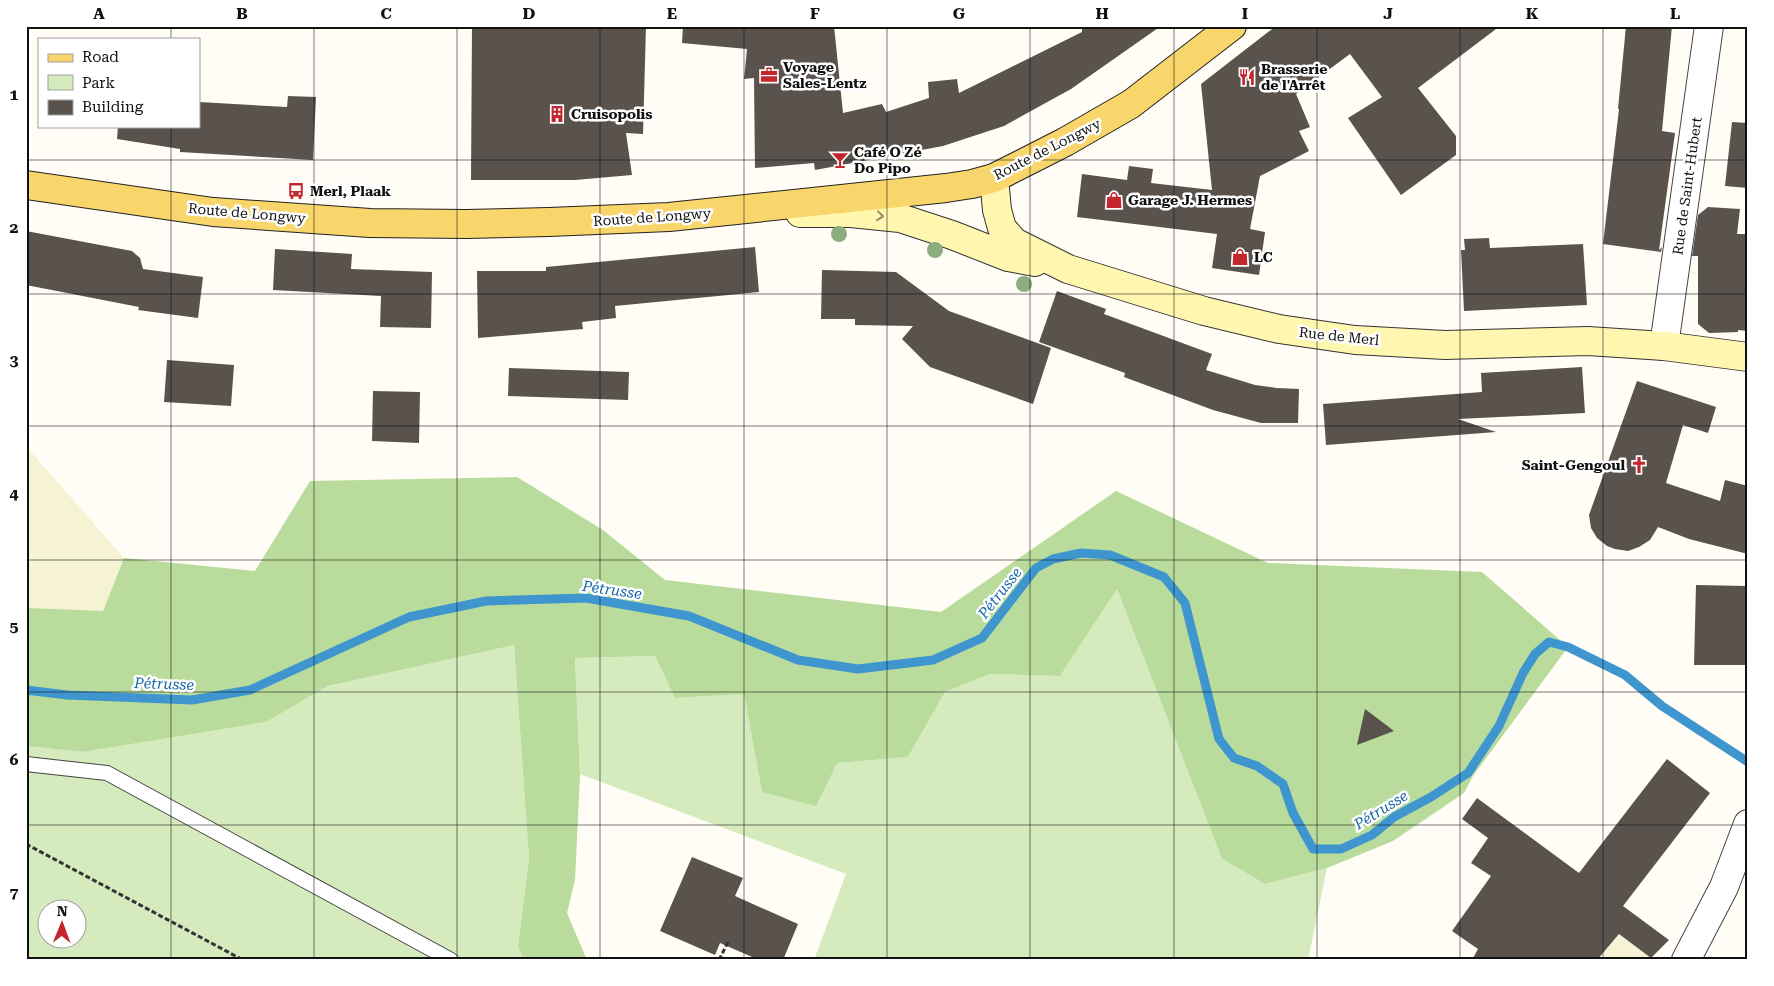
<svg xmlns="http://www.w3.org/2000/svg" width="1774" height="986" font-family="'Roboto Serif',serif">
	<rect width="100%" height="100%" fill="#fffdf5"/>
	<!-- farmland -->
	<path fill="#f6f3d4" d="M 26,446 L 124,558 L 103,611 L 30,608 L 26,612 Z
		M 1619,935 L 1651,958 L 1649,960 L 1597,960 Z"/>
	<!-- green -->
	<path fill="#d5ebbd" fill-rule="evenodd" d="M 1117,589 L 1222,859 L 1265,884 L 1327,868 L 1308,960 L 814,960 L 846,874 L 580,774 L 575,658 L 655,656 L 675,698 L 744,694 L 762,792 L 837,763 L 908,757 L 945,692 L 990,674 L 1060,676 Z
		M 514,645 L 529,858 L 518,946 L 523,960 L 26,960 L 26,746 L 83,752 L 266,722 L 328,686 ZM 48,908 L 78,908 L 78,938 L 48,938 Z"/>
	<!-- forest -->
	<path fill="#b9dc9c" d="M 517,477 L 603,530 L 665,580 L 941,612 L 1116,491 L 1268,563 L 1482,572 L 1568,647 L 1473,776 L 1464,793 L 1393,841 L 1327,868 L 1265,884 L 1222,859 L 1117,589 L 1060,676 L 990,674 L 945,692 L 908,757 L 837,763 L 816,806 L 762,792 L 744,694 L 675,698 L 655,656 L 575,658 L 580,774 L 575,880 L 567,913 L 587,960 L 523,960 L 518,946 L 529,858 L 514,645 L 328,686 L 266,722 L 83,752 L 26,746 L 26,612 L 30,608 L 103,611 L 124,558 L 255,571 L 310,481 Z"/>
	<g fill="none" stroke-linecap="round" stroke-linejoin="round">
		<!-- stream -->
		<path stroke="#3f96cf" stroke-width="9" d="M 26,690 L 67,695 L 192,700 L 250,690 L 409,617 L 486,601 L 586,598 L 689,616 L 798,660 L 858,669 L 933,660 L 982,638 L 1036,568 L 1053,559 L 1081,553 L 1110,555 L 1164,577 L 1185,603 L 1219,739 L 1234,758 L 1257,766 L 1283,784 L 1293,813 L 1313,849 L 1341,849 L 1372,835 L 1394,817 L 1431,797 L 1468,773 L 1499,726 L 1523,673 L 1535,654 L 1549,642 L 1568,647 L 1625,675 L 1662,706 L 1748,762"/>
	</g>
	<!-- building -->
	<path fill="#5a524d" d="M 472,26 L 646,26 L 643,134 L 626,133 L 632,175 L 575,180 L 471,180 Z
		M 683,26 L 834,26 L 843,113 L 882,104 L 886,112 L 929,98 L 928,82 L 957,79 L 959,93 L 1082,32 L 1082,26 L 1161,26 L 1071,89 L 1004,126 L 943,146 L 815,170 L 814,163 L 755,168 L 754,78 L 744,79 L 747,49 L 682,43 Z
		M 1276,26 L 1500,26 L 1418,88 L 1456,136 L 1456,155 L 1401,195 L 1348,118 L 1382,97 L 1350,54 L 1296,94 L 1310,127 L 1299,131 L 1309,151 L 1260,176 L 1250,229 L 1265,232 L 1259,275 L 1212,268 L 1217,234 L 1077,217 L 1082,174 L 1127,180 L 1129,166 L 1153,169 L 1151,183 L 1212,190 L 1201,84 Z
		M 1626,26 L 1672,26 L 1662,131 L 1675,133 L 1659,250 L 1662,247 L 1661,252 L 1603,244 L 1619,109 L 1618,109 Z
		M 288,96 L 316,97 L 313,160 L 180,152 L 180,149 L 117,139 L 118,126 L 199,126 L 199,102 L 287,107 Z
		M 1732,122 L 1748,123 L 1748,188 L 1725,186 Z
		M 1708,207 L 1740,209 L 1737,234 L 1748,234 L 1748,331 L 1738,330 L 1738,332 L 1709,333 L 1698,324 L 1698,256 L 1692,256 L 1698,215 Z
		M 26,231 L 132,251 L 140,258 L 143,269 L 203,277 L 198,318 L 138,310 L 139,307 L 26,285 Z
		M 1489,238 L 1490,248 L 1583,244 L 1587,305 L 1464,311 L 1461,250 L 1465,250 L 1464,239 Z
		M 755,247 L 759,292 L 615,306 L 616,318 L 582,322 L 583,329 L 478,338 L 477,271 L 546,271 L 546,267 Z
		M 275,249 L 352,254 L 351,269 L 432,272 L 431,328 L 380,327 L 381,296 L 273,290 Z
		M 822,270 L 896,272 L 949,311 L 1051,348 L 1033,404 L 930,367 L 902,339 L 913,326 L 855,325 L 855,319 L 821,319 Z
		M 1057,291 L 1106,309 L 1104,314 L 1212,354 L 1206,370 L 1255,385 L 1277,388 L 1299,389 L 1298,423 L 1261,423 L 1213,410 L 1124,377 L 1125,373 L 1039,342 Z
		M 167,360 L 234,365 L 231,406 L 164,402 Z
		M 1582,367 L 1585,413 L 1458,419 L 1496,432 L 1326,445 L 1323,404 L 1482,392 L 1481,373 Z
		M 509,368 L 629,372 L 628,400 L 508,396 Z
		M 1637,381 L 1716,407 L 1708,433 L 1683,425 L 1666,483 L 1720,501 L 1725,480 L 1748,486 L 1748,554 L 1689,539 L 1658,527 L 1650,540 L 1639,547 L 1628,551 L 1615,549 L 1607,546 L 1597,538 L 1591,528 L 1589,515 Z
		M 373,391 L 420,392 L 419,443 L 372,441 Z
		M 1696,585 L 1748,586 L 1748,665 L 1694,665 Z
		M 1365,709 L 1394,731 L 1357,745 Z
		M 1667,759 L 1710,793 L 1623,906 L 1669,940 L 1651,958 L 1619,934 L 1597,960 L 1472,960 L 1478,949 L 1452,931 L 1491,876 L 1471,863 L 1488,838 L 1462,819 L 1477,798 L 1579,873 Z
		M 692,857 L 743,878 L 735,896 L 798,924 L 783,960 L 759,960 L 720,943 L 715,955 L 660,931 Z"/>
	<g fill="none" stroke-linecap="round" stroke-linejoin="round">
		<!-- lane casing -->
		<g stroke="#444" stroke-width="16">
			<path id="lane" d="M 26,764 L 107,773 L 451,960"/>
		</g>
		<!-- street casing -->
		<g stroke="#444" stroke-width="30">
			<path id="street" d="M 1664,346 L 1709,26
				M 1686,960 L 1724,887 L 1748,824"/>
		</g>
		<!-- secondary casing -->
		<g stroke="#333" stroke-width="30">
			<path id="secondary" d="M 994,178 L 997,210 L 1002,228 L 1014,242 L 1068,269 L 1204,311 L 1279,329 L 1355,340 L 1445,345 L 1588,341 L 1664,346 L 1748,357
				M 800,213 L 851,213 L 900,218 L 952,235 L 1008,257 L 1035,262"/>
		</g>
		<!-- primary casing -->
		<g stroke="#222" stroke-width="30">
			<path id="primary" d="M 26,185 L 213,212 L 370,223 L 466,224 L 549,222 L 669,217 L 946,188 L 972,184 L 994,178 L 1065,142 L 1131,104 L 1232,26"/>
		</g>
		<!-- path -->
		<path stroke="#333" stroke-width="3" stroke-dasharray="5 2.5" stroke-linecap="butt" d="M 26,844 L 243,960
			M 719,960 L 728,942"/>
		<!-- lane -->
		<use href="#lane" stroke="#fff" stroke-width="14"/>
		<!-- street -->
		<use href="#street" stroke="#fff" stroke-width="28"/>
		<!-- secondary -->
		<use href="#secondary" stroke="#fff6b0" stroke-width="28"/>
		<!-- primary -->
		<use href="#primary" stroke="#f9d66b" stroke-width="28"/>
	</g>
	<!-- trees -->
	<g fill="#8dad7f">
		<circle cx="839" cy="234" r="8"/>
		<circle cx="935" cy="250" r="8"/>
		<circle cx="1024" cy="284" r="8"/>
	</g>
	<!-- one-way arrows -->
	<defs><path id="oneway-chevron" d="M-2-3.5L2.5 0L-2 3.5" fill="none" stroke-width="1.6" stroke-linecap="round" stroke-linejoin="round" transform="scale(1.25)"/></defs>
	<use stroke="#948f68" href="#oneway-chevron" transform="translate(880 216) rotate(6)"/>
	<!-- grid -->
	<path fill="none" stroke="#111" stroke-width="1" stroke-opacity="0.55" d="M 171,26 L 171,39M 314,26 L 314,960M 457,26 L 457,960M 600,26 L 600,960M 744,26 L 744,960M 887,26 L 887,960M 1030,26 L 1030,960M 1174,26 L 1174,960M 1317,26 L 1317,960M 1460,26 L 1460,960M 1603,26 L 1603,960M 171,126 L 171,960M 26,160 L 1748,160M 26,294 L 1748,294M 26,426 L 1748,426M 26,560 L 1748,560M 26,692 L 1748,692M 26,825 L 1748,825"/>
	<!-- icons -->
	<defs>
		<g id="office-bare" transform="scale(1.35)"><path d="M-6-3h4V-5.5h4V-3h4V5H-6ZM-1-4.5V-3h2v-1.5ZM-6 0V1H6V0Z" fill="#c4262e" stroke="#fff" stroke-width="2.5" paint-order="stroke"/></g>
		<g id="restaurant-bare" transform="scale(1.35)"><path d="M-5-6h1v4h1v-4h1v4h1v-4h1v5L-1.5 .5V6h-2V.5L-5-1ZM5-6V6H3V1.5H1.5Q1.5-4 5-6Z" fill="#c4262e" stroke="#fff" stroke-width="2.5" paint-order="stroke"/></g>
		<g id="building-bare" transform="scale(1.35)"><path d="M-4-6H4V6H1V3H-1V6H-4ZM-2.5-4.3h1.7v1.8h-1.7ZM.8-4.3h1.7v1.8H.8ZM-2.5-1h1.7V.8h-1.7ZM.8-1h1.7V.8H.8Z" fill="#c4262e" stroke="#fff" stroke-width="2.5" paint-order="stroke"/></g>
		<g id="bar-bare" transform="scale(1.35)"><path d="M-6-5H6L.8 .8V4.5H3.5V6h-7V4.5H-.8V.8Z" fill="#c4262e" stroke="#fff" stroke-width="2.5" paint-order="stroke"/></g>
		<g id="bus-bare" transform="scale(1.35)"><path d="M-5-6H5V4H4V6H2V4H-2V6H-4V4H-5ZM-3.5-4V0h7V-4ZM-3.5 1.2v1.5H-2V1.2ZM2 1.2v1.5H3.5V1.2Z" fill="#c4262e" stroke="#fff" stroke-width="2.5" paint-order="stroke"/></g>
		<g id="shop-bare" transform="scale(1.35)"><path d="M-5-2.5h2.3a2.7 3.5 0 0 1 5.4 0H5L5.5 6h-11ZM-1.5-2.5h3a1.5 2.3 0 0 0-3 0Z" fill="#c4262e" stroke="#fff" stroke-width="2.5" paint-order="stroke"/></g>
		<g id="church-bare" transform="scale(1.35)"><path d="M-1.2-6h2.4v3.5h3.3v2.4h-3.3V6h-2.4V-.1h-3.3v-2.4h3.3Z" fill="#c4262e" stroke="#fff" stroke-width="2.5" paint-order="stroke"/></g>
	</defs>
	<g fill-rule="evenodd">
		<use href="#office-bare" x="769" y="75"/>
		<use href="#restaurant-bare" x="1247" y="77"/>
		<use href="#building-bare" x="557" y="114"/>
		<use href="#bar-bare" x="840" y="160"/>
		<use href="#bus-bare" x="296" y="191"/>
		<use href="#shop-bare" x="1114" y="200"/>
		<use href="#shop-bare" x="1240" y="257"/>
		<use href="#church-bare" x="1639" y="465"/>
	</g>
	<g text-anchor="middle" stroke-width="5" stroke-linejoin="round" paint-order="stroke">
		<!-- poi labels -->
		<g font-size="14" font-weight="bold" fill="#111" stroke="#fff" text-anchor="start">
			<text x="783" y="72">Voyage<tspan x="783" dy="16">Sales-Lentz</tspan></text>
			<text x="1261" y="74">Brasserie<tspan x="1261" dy="16">de l'Arrêt</tspan></text>
			<text x="571" y="119">Cruisopolis</text>
			<text x="854" y="157">Café O Zé<tspan x="854" dy="16">Do Pipo</tspan></text>
			<text x="310" y="196">Merl, Plaak</text>
			<text x="1128" y="205">Garage J. Hermes</text>
			<text x="1254" y="262">LC</text>
			<text x="1625" y="470" text-anchor="end">Saint-Gengoul</text>
		</g>
		<!-- street labels -->
		<g font-size="14" fill="#111" stroke="#fff">
			<text transform="translate(1047 149) rotate(-27)" y="5">Route de Longwy</text>
			<text transform="translate(1687 186) rotate(-82)" y="5">Rue de Saint-Hubert</text>
			<text transform="translate(247 213) rotate(5)" y="5">Route de Longwy</text>
			<text transform="translate(652 217) rotate(-4)" y="5">Route de Longwy</text>
			<text transform="translate(1339 336) rotate(6)" y="5">Rue de Merl</text>
		</g>
		<!-- water labels -->
		<g font-size="15" font-style="italic" fill="#1768a6" stroke="#fff">
			<text transform="translate(612 590) rotate(8)" y="5">Pétrusse</text>
			<text transform="translate(1000 593) rotate(-52)" y="5">Pétrusse</text>
			<text transform="translate(164 684) rotate(2)" y="5">Pétrusse</text>
			<text transform="translate(1381 810) rotate(-32)" y="5">Pétrusse</text>
		</g>
	</g>
	<!-- border -->
	<rect width="1774" height="986" fill="none" stroke="#ffffff" stroke-width="55"/>
	<!-- legend -->
	<rect x="38" y="38" width="162" height="90" fill="#ffffff" stroke="#a0a0a0"/>
	<rect x="48" y="54" width="25" height="8" fill="#f9d66b" stroke="#a0a0a0"/>
	<text x="82" y="62" font-size="15" fill="#111111">Road</text>
	<rect x="48" y="75" width="25" height="15" fill="#d5ebbd" stroke="#a0a0a0"/>
	<text x="82" y="88" font-size="15" fill="#111111">Park</text>
	<rect x="48" y="100" width="25" height="15" fill="#5a524d" stroke="#a0a0a0"/>
	<text x="82" y="112" font-size="15" fill="#111111">Building</text>
	<!-- north arrow -->
	<g transform="translate(62 924) rotate(1)"><circle r="24" fill="#ffffff" stroke="#a0a0a0"/>
	<path d="M0-4L9 19L0 12L-9 19Z" fill="#c4262e"/>
	<text y="-8" font-size="14" font-weight="bold" text-anchor="middle" fill="#111111">N</text>
	</g>
	<rect x="28" y="28" width="1718" height="930" fill="none" stroke="#111" stroke-width="2"/>
	<g font-size="16" text-anchor="middle" font-weight="bold" fill="#111">
		<text x="99" y="19">A</text>
		<text x="242" y="19">B</text>
		<text x="386" y="19">C</text>
		<text x="529" y="19">D</text>
		<text x="672" y="19">E</text>
		<text x="815" y="19">F</text>
		<text x="959" y="19">G</text>
		<text x="1102" y="19">H</text>
		<text x="1245" y="19">I</text>
		<text x="1388" y="19">J</text>
		<text x="1532" y="19">K</text>
		<text x="1675" y="19">L</text>
		<text x="14" y="100">1</text>
		<text x="14" y="233">2</text>
		<text x="14" y="366">3</text>
		<text x="14" y="499">4</text>
		<text x="14" y="632">5</text>
		<text x="14" y="765">6</text>
		<text x="14" y="898">7</text>
	</g>
</svg>
